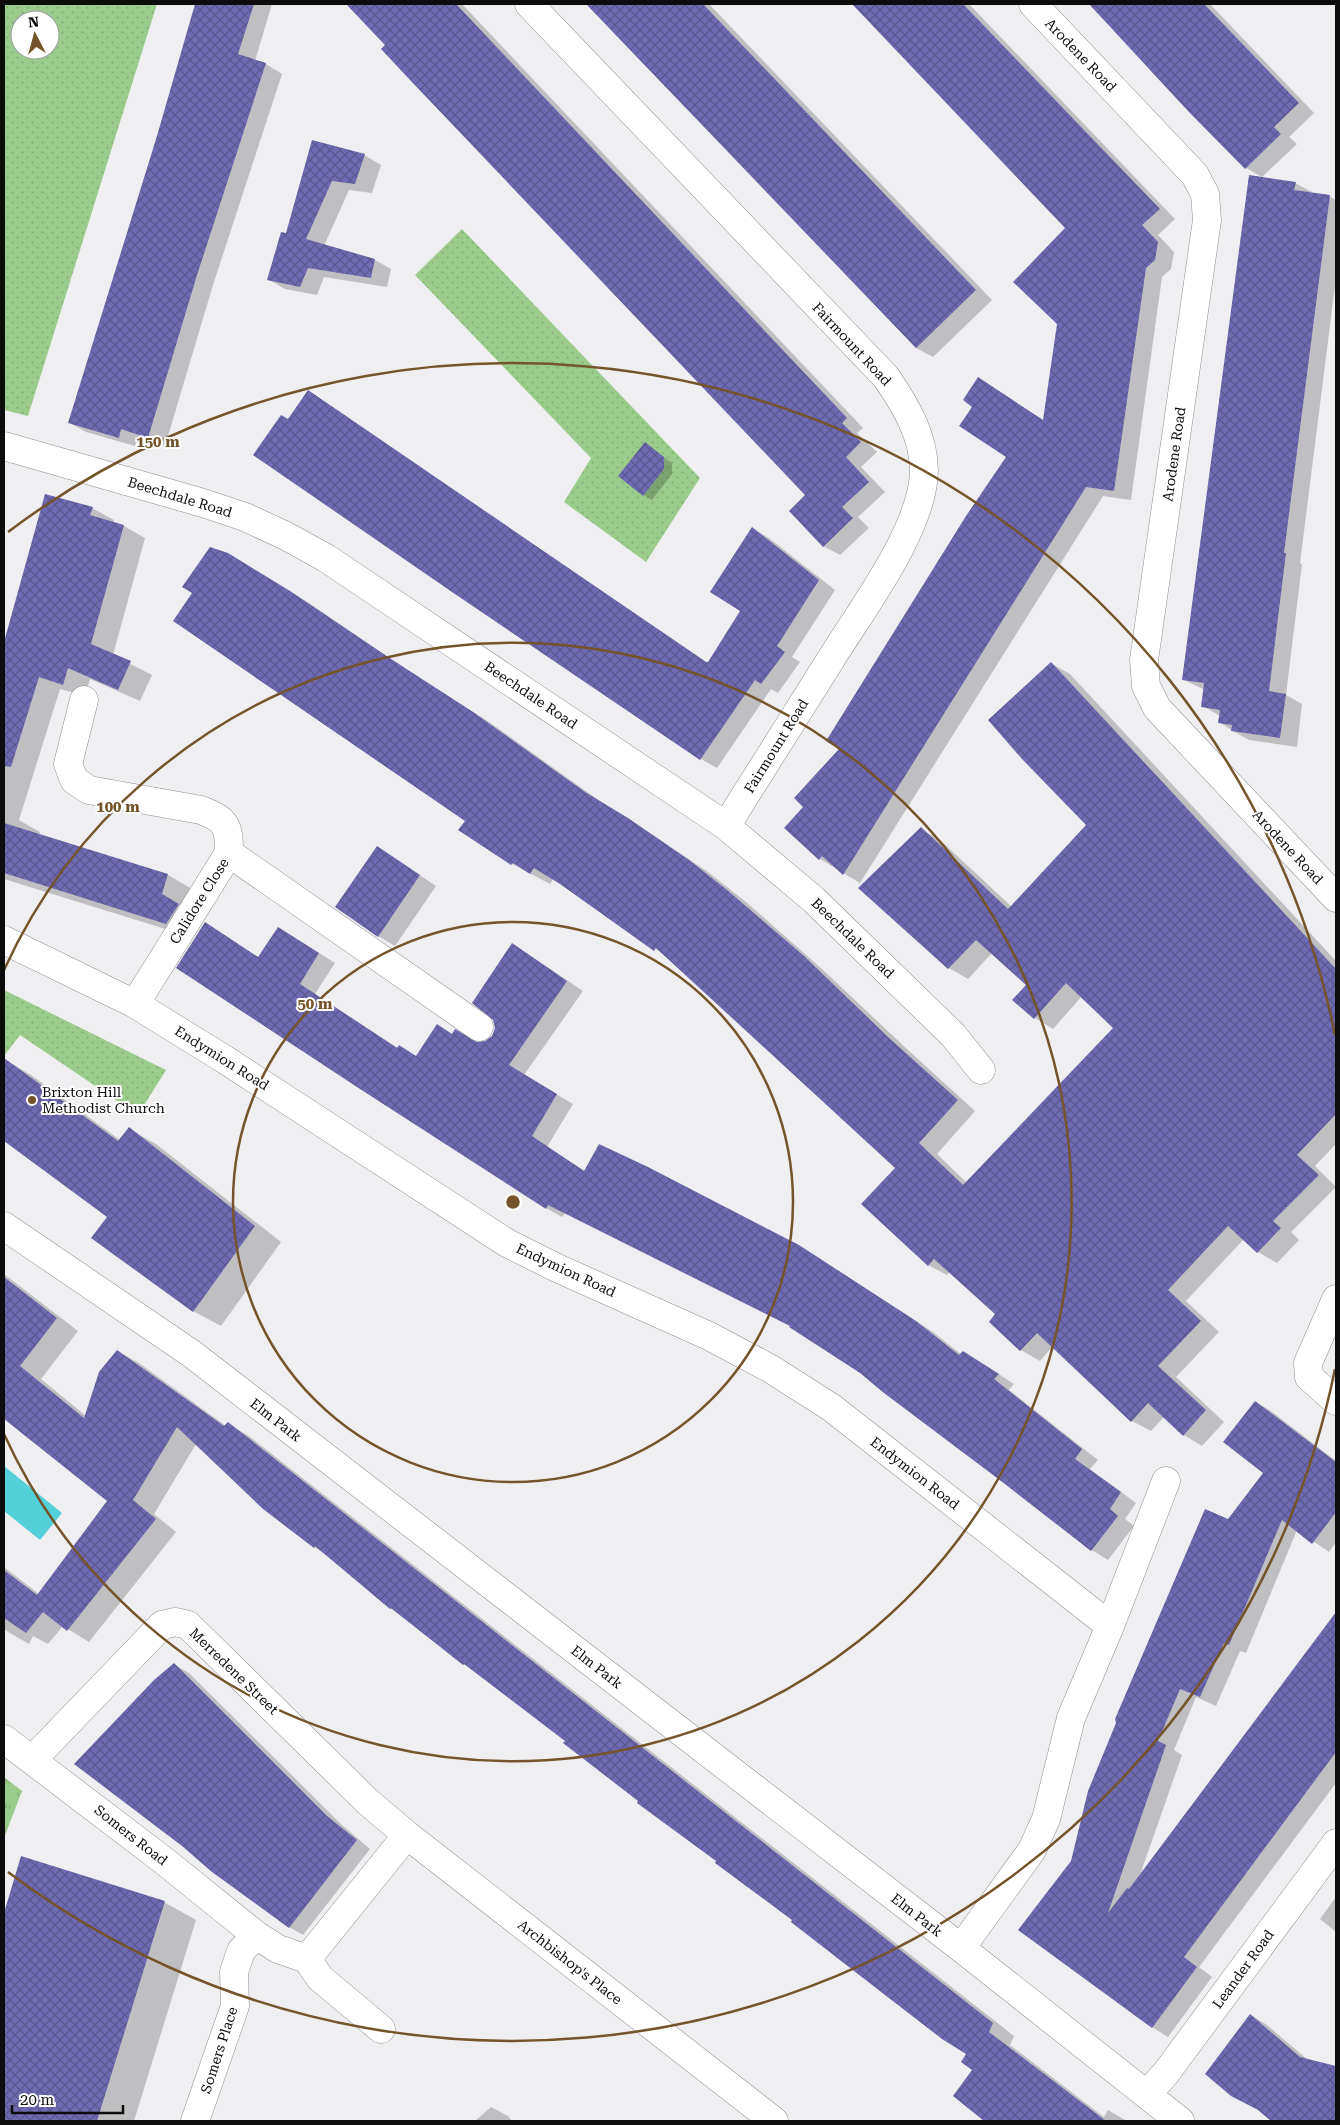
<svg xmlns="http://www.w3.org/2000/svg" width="1340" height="2125" font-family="'Roboto Serif',serif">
	<defs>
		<pattern id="grass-dots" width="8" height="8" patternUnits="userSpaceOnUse" patternTransform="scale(1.25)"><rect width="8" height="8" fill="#9ccc8c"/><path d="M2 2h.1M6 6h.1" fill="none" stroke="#85ae78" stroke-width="1.8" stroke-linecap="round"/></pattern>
		<pattern id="park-tufts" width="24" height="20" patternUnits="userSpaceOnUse" patternTransform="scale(1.25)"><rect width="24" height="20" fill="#9ccc8c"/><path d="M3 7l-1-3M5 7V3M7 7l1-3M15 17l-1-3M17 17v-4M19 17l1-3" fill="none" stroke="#85ae78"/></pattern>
		<pattern id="building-cross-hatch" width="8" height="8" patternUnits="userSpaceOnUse" patternTransform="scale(1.25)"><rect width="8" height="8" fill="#6f6bb3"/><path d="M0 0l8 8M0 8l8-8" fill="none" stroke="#5a5690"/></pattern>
	</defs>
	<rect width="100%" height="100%" fill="#efeff2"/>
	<!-- grass -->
	<path fill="url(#grass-dots)" fill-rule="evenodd" d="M 4,4 L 157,4 L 28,416 L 4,410 ZM 20,20 L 50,20 L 50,50 L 20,50 Z
		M 462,229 L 700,478 L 646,562 L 564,502 L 591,458 L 415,275 Z
		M 4,990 L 166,1070 L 138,1115 L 20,1035 L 4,1056 Z"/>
	<!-- park -->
	<path fill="url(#park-tufts)" d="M 4,1777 L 22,1791 L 4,1838 Z"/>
	<!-- water -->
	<path fill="#53d0d8" d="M 4,1466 L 62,1513 L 40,1540 L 4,1511 Z"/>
	<!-- shadow -->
	<path fill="#0003" d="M 197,4 L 272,4 L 255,61 L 266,64 L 282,74 L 213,285 L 165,446 L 138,438 L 135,446 L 86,432 L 70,423 Z
		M 359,4 L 462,4 L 863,428 L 857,433 L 877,452 L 861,467 L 885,492 L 858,517 L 869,528 L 840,555 L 823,546 L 807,495 L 353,9 Z
		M 587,4 L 709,4 L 992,300 L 933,357 L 916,348 Z
		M 855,4 L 969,4 L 1175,219 L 1158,235 L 1174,252 L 1171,269 L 1162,277 L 1131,500 L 1103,496 L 860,883 L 820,859 L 805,807 L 841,749 L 1007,457 L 974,407 L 979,379 L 1044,421 L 1059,323 L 1067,228 Z
		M 1089,4 L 1210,4 L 1314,113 L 1289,137 L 1297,144 L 1262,177 L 1246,168 Z
		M 313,141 L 364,155 L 381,165 L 372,193 L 349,190 L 324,246 L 375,260 L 391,269 L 387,287 L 324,277 L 317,295 L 285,289 L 268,279 L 287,235 Z
		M 1295,183 L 1312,192 L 1311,194 L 1329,196 L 1336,200 L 1336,278 L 1300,563 L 1302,564 L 1286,695 L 1302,704 L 1297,747 L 1249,740 L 1233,731 L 1219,722 L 1220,716 L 1203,706 L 1205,690 L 1184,680 Z
		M 308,392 L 708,663 L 742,610 L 753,529 L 769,538 L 835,590 L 792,657 L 800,662 L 778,693 L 771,689 L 717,768 L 701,759 L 288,420 Z
		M 645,444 L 672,463 L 672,474 L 652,500 L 644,495 Z
		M 92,508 L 114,520 L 113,523 L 124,526 L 145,538 L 113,655 L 152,675 L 140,701 L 90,679 L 85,696 L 60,689 L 19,820 L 40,832 L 39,835 L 168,875 L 192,889 L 191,937 L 4,879 L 4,644 L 10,624 Z
		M 227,555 L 309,603 L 407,670 L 492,724 L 604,804 L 647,831 L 708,872 L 746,902 L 822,969 L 908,1050 L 975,1111 L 937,1154 L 967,1183 L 1115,1028 L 1082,996 L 1053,1029 L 1035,1018 L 1028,985 L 992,953 L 968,979 L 949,968 L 860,888 L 921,829 L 940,840 L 1012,907 L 1088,825 L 1052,664 L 1070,674 L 1336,961 L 1336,1144 L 1315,1166 L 1336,1187 L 1291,1232 L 1299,1240 L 1277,1263 L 1258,1252 L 1244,1239 L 1186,1301 L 1219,1332 L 1176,1377 L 1224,1422 L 1202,1446 L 1184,1435 L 1164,1417 L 1151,1431 L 1132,1421 L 1053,1346 L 1040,1361 L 1021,1350 L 997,1314 L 950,1272 L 947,1275 L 928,1265 L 897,1168 L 669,958 L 553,879 L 550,884 L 512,864 L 467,820 Z
		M 393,857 L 436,886 L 395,946 L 378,936 Z
		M 205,923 L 259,958 L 279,928 L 335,963 L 315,994 L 398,1048 L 417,1057 L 453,1035 L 477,1044 L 486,1042 L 493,1037 L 512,945 L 528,954 L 583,991 L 524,1075 L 573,1104 L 547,1147 L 585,1171 L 815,1256 L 933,1332 L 962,1355 L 980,1362 L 1014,1384 L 1009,1390 L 1098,1460 L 1090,1469 L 1136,1503 L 1125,1519 L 1134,1526 L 1108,1560 L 1092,1550 L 861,1372 L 791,1326 L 565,1213 L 562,1217 L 546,1208 Z
		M 4,1059 L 31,1075 L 120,1140 L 129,1129 L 156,1144 L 281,1242 L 221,1326 L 193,1311 L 109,1216 L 4,1140 Z
		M 4,1274 L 78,1331 L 41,1379 L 86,1416 L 117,1351 L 139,1363 L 226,1426 L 228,1424 L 249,1436 L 1014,2036 L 1010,2045 L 1104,2117 L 1108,2110 L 1127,2121 L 988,2121 L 955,2096 L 974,2070 L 968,2054 L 640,1801 L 567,1741 L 390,1608 L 327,1555 L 314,1547 L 264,1508 L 196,1444 L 154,1514 L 176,1532 L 89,1642 L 63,1626 L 48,1644 L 33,1636 L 29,1644 L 8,1632 L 4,1629 L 4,1567 L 39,1594 L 108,1501 L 4,1418 Z
		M 1256,1402 L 1271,1411 L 1336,1461 L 1336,1542 L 1329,1552 L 1297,1530 L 1246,1653 L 1240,1651 L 1216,1706 L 1196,1697 L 1174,1750 L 1182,1755 L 1140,1875 L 1336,1617 L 1336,1783 L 1199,1967 L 1212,1977 L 1168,2037 L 1152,2027 L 1072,1861 L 1229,1521 L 1265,1473 Z
		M 175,1665 L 189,1673 L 342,1825 L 370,1849 L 303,1935 L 289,1927 Z
		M 22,1858 L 164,1902 L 196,1920 L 134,2121 L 4,2121 L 4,1917 Z
		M 1336,1897 L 1336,1932 L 1320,1919 Z
		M 1251,2015 L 1267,2025 L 1308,2060 L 1336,2067 L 1336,2121 L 1273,2121 L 1261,2111 Z
		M 491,2107 L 508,2116 L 512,2121 L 475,2121 Z"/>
	<!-- building -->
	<path fill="url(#building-cross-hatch)" d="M 195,4 L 254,4 L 238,54 L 266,63 L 197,275 L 148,438 L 121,429 L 119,438 L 68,423 L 157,136 Z
		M 346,4 L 456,4 L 847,418 L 842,423 L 861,442 L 846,457 L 869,482 L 842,507 L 853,518 L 823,547 L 789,511 L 805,495 L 411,81 L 381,49 L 385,45 Z
		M 586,4 L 703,4 L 976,290 L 916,348 Z
		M 852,4 L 963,4 L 1160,209 L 1142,225 L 1158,242 L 1155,260 L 1146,268 L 1114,491 L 1086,487 L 843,875 L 822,856 L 819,860 L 784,828 L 803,807 L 794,798 L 839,749 L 826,741 L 966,516 L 1006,457 L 959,426 L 972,407 L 963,400 L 978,377 L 1043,420 L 1057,324 L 1013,282 L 1065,228 Z
		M 1089,4 L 1204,4 L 1299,103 L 1274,127 L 1281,134 L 1245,169 L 1188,111 Z
		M 312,140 L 365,154 L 355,184 L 332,181 L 306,239 L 375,259 L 371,278 L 308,268 L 300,287 L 267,280 L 281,232 L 286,233 Z
		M 1249,175 L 1296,182 L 1294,190 L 1330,195 L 1284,553 L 1286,553 L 1269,691 L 1286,694 L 1280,738 L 1231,731 L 1232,725 L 1218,723 L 1220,710 L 1201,707 L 1204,683 L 1182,680 Z
		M 308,390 L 706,662 L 708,662 L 740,611 L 710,592 L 752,527 L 819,580 L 777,646 L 785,652 L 761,684 L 755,680 L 700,760 L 452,592 L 253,455 L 281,415 L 288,419 Z
		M 645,442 L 664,457 L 664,469 L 643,496 L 618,476 Z
		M 45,494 L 93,507 L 90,515 L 124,525 L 91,644 L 131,661 L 118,690 L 68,668 L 63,685 L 39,677 L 11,767 L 4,766 L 4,642 Z
		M 210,547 L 228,553 L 290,591 L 388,657 L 473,712 L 585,792 L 628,818 L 689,860 L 727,890 L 804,956 L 889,1038 L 958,1100 L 919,1143 L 963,1185 L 1113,1028 L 1066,983 L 1034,1019 L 1012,1000 L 1026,985 L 976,940 L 948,969 L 858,888 L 921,827 L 1008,909 L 1086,825 L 1022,759 L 988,720 L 1051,662 L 1336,969 L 1336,1114 L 1297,1155 L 1319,1175 L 1273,1221 L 1281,1228 L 1257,1253 L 1228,1226 L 1168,1290 L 1201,1321 L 1158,1366 L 1206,1410 L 1183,1436 L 1148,1403 L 1131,1422 L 1037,1333 L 1020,1351 L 989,1322 L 995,1314 L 934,1259 L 928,1266 L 861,1204 L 895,1168 L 656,948 L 654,951 L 560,884 L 534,868 L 530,874 L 513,863 L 511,865 L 458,830 L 465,821 L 173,621 L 192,593 L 182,587 Z
		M 4,823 L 168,874 L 162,894 L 179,904 L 166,924 L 4,873 Z
		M 377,846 L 420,875 L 378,937 L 335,907 Z
		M 205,922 L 258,957 L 278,927 L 319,953 L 300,984 L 397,1048 L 399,1045 L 416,1056 L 437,1024 L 452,1034 L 455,1029 L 477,1042 L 485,1041 L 492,1036 L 495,1028 L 493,1020 L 472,1003 L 512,943 L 567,981 L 509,1065 L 557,1094 L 532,1136 L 584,1171 L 599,1144 L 648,1167 L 799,1245 L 916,1321 L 959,1355 L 963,1351 L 999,1374 L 994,1379 L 1082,1449 L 1075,1459 L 1121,1492 L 1110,1509 L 1118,1516 L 1091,1551 L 1001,1481 L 884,1393 L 860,1373 L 789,1327 L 790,1326 L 548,1205 L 546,1209 L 360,1089 L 176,968 Z
		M 4,1058 L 118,1141 L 129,1127 L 255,1226 L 193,1312 L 91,1238 L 107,1217 L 4,1141 Z
		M 4,1277 L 57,1318 L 20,1366 L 84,1418 L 99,1372 L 117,1350 L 224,1426 L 228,1422 L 993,2023 L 989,2032 L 1106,2121 L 984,2121 L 953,2096 L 972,2070 L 961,2062 L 966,2054 L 942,2039 L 854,1971 L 791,1922 L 792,1920 L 715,1863 L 716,1861 L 637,1803 L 638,1801 L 563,1743 L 565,1741 L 464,1664 L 463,1665 L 391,1608 L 390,1609 L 315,1546 L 314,1548 L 263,1509 L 177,1427 L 133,1500 L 156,1519 L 67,1631 L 43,1612 L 26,1633 L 4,1618 L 4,1570 L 37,1595 L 107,1501 L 4,1419 Z
		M 1255,1401 L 1336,1462 L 1336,1512 L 1312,1544 L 1282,1520 L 1229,1645 L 1224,1643 L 1200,1697 L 1180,1689 L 1158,1741 L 1166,1745 L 1108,1913 L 1127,1888 L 1129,1889 L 1336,1612 L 1336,1752 L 1184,1957 L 1197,1967 L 1152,2028 L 1018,1930 L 1071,1861 L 1088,1791 L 1116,1723 L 1115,1719 L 1205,1509 L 1228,1519 L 1263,1473 L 1223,1442 Z
		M 174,1663 L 327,1816 L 357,1840 L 289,1928 L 212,1872 L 182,1846 L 74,1764 L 154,1680 Z
		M 21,1856 L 165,1901 L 97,2121 L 4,2121 L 4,1913 Z
		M 1250,2014 L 1300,2057 L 1336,2066 L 1336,2121 L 1271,2121 L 1258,2110 L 1231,2096 L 1205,2074 Z"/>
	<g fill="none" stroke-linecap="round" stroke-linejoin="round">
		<!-- street casing -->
		<g stroke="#8f8f92" stroke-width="29">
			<path id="street" d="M 529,4 L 886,377 C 905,405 924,435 924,471 C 923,529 862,609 831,659 C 796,715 761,770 726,826
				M 1033,4 L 1195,175 L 1205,194 L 1207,220 L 1144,660 L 1146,686 L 1157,708 L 1336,898
				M 4,446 L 203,503 L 245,517 L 286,536 L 326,558 L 726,826 L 814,900 L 953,1035 L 981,1070
				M 84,700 L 68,764 L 74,780 L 89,790 L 201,810 C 227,820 229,826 229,853 L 135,1004
				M 229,853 L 479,1027
				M 4,940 L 135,1004 L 224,1059 L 507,1243 L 557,1268 L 709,1336 L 771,1369 L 832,1408 L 1110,1626
				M 4,1226 L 192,1354 L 961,1948 L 1180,2121
				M 1336,1299 L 1308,1363 L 1309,1377 L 1336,1401
				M 4,1739 L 163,1860 L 256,1935
				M 33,1759 L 162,1625 L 175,1622 L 188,1625 L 368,1802 L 407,1835 L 774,2121
				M 961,1948 L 1032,1850 L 1046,1819 L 1071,1718 L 1110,1626 L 1166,1481
				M 307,1959 L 407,1835
				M 1147,2094 L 1166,2073 L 1336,1843
				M 195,2121 L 235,2006 L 234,1972 L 241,1951 L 256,1935 L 278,1949 L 307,1959 L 320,1978 L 381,2029"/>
		</g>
		<!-- street -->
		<use href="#street" stroke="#fff" stroke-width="28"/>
	</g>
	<!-- distance rings -->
	<g fill="none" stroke="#74542a" stroke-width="2.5">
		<circle cx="513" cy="1202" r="280"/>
		<path d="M4 970A559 559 0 1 1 4 1434"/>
		<path d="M1335 1369A839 839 0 0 1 8 1872M8 532A839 839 0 0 1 1335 1035"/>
	</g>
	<!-- markers -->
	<circle fill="#74542a" stroke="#fff" stroke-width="2" cx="32" cy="1100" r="5"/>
	<g text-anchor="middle" stroke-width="4" stroke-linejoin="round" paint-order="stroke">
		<!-- street labels -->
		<g font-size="14" fill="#0c0c0d" stroke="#fff">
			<text transform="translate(1081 55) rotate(46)" y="5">Arodene Road</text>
			<text transform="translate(852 344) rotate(47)" y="5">Fairmount Road</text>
			<text transform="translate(1174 454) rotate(-82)" y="5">Arodene Road</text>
			<text transform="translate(180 497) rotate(17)" y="5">Beechdale Road</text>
			<text transform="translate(531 695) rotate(34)" y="5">Beechdale Road</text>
			<text transform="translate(776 746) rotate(-58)" y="5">Fairmount Road</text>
			<text transform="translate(1288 847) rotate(47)" y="5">Arodene Road</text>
			<text transform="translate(199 901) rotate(-58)" y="5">Calidore Close</text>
			<text transform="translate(853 938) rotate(44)" y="5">Beechdale Road</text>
			<text transform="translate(222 1058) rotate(32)" y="5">Endymion Road</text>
			<text transform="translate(566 1270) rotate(25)" y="5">Endymion Road</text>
			<text transform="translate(276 1420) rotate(38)" y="5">Elm Park</text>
			<text transform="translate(915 1473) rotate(38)" y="5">Endymion Road</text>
			<text transform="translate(597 1667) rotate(38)" y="5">Elm Park</text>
			<text transform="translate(234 1671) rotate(44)" y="5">Merredene Street</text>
			<text transform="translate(131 1835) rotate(38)" y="5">Somers Road</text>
			<text transform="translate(917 1915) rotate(38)" y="5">Elm Park</text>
			<text transform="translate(570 1962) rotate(38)" y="5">Archbishop's Place</text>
			<text transform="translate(1243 1969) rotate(-54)" y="5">Leander Road</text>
			<text transform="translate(219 2050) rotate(-72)" y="5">Somers Place</text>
		</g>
		<!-- poi labels -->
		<g font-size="14" fill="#0c0c0d" stroke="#fff" text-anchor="start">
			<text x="42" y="1097">Brixton Hill<tspan x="42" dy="16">Methodist Church</tspan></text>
		</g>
	</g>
	<circle cx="513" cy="1202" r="8" fill="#74542a" stroke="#fff" stroke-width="2.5"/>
	<g font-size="15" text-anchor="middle" font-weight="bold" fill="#74542a" stroke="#fff" stroke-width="4" stroke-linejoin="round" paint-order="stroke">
		<text x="158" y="447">150 m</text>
		<text x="118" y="812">100 m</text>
		<text x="315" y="1009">50 m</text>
	</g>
	<!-- border -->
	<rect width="1340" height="2125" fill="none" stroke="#0c0c0d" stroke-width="10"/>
	<!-- north arrow -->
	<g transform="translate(35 35) rotate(354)"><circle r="24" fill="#ffffff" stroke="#9e9e9e"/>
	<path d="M0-4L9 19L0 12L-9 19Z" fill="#74542a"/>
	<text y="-8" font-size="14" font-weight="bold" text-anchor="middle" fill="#0c0c0d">N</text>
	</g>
	<!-- scale -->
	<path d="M12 2105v8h111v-8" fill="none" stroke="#0c0c0d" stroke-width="2.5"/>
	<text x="20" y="2105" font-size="15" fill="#0c0c0d" stroke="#ffffff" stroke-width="4" paint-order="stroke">20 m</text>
</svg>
